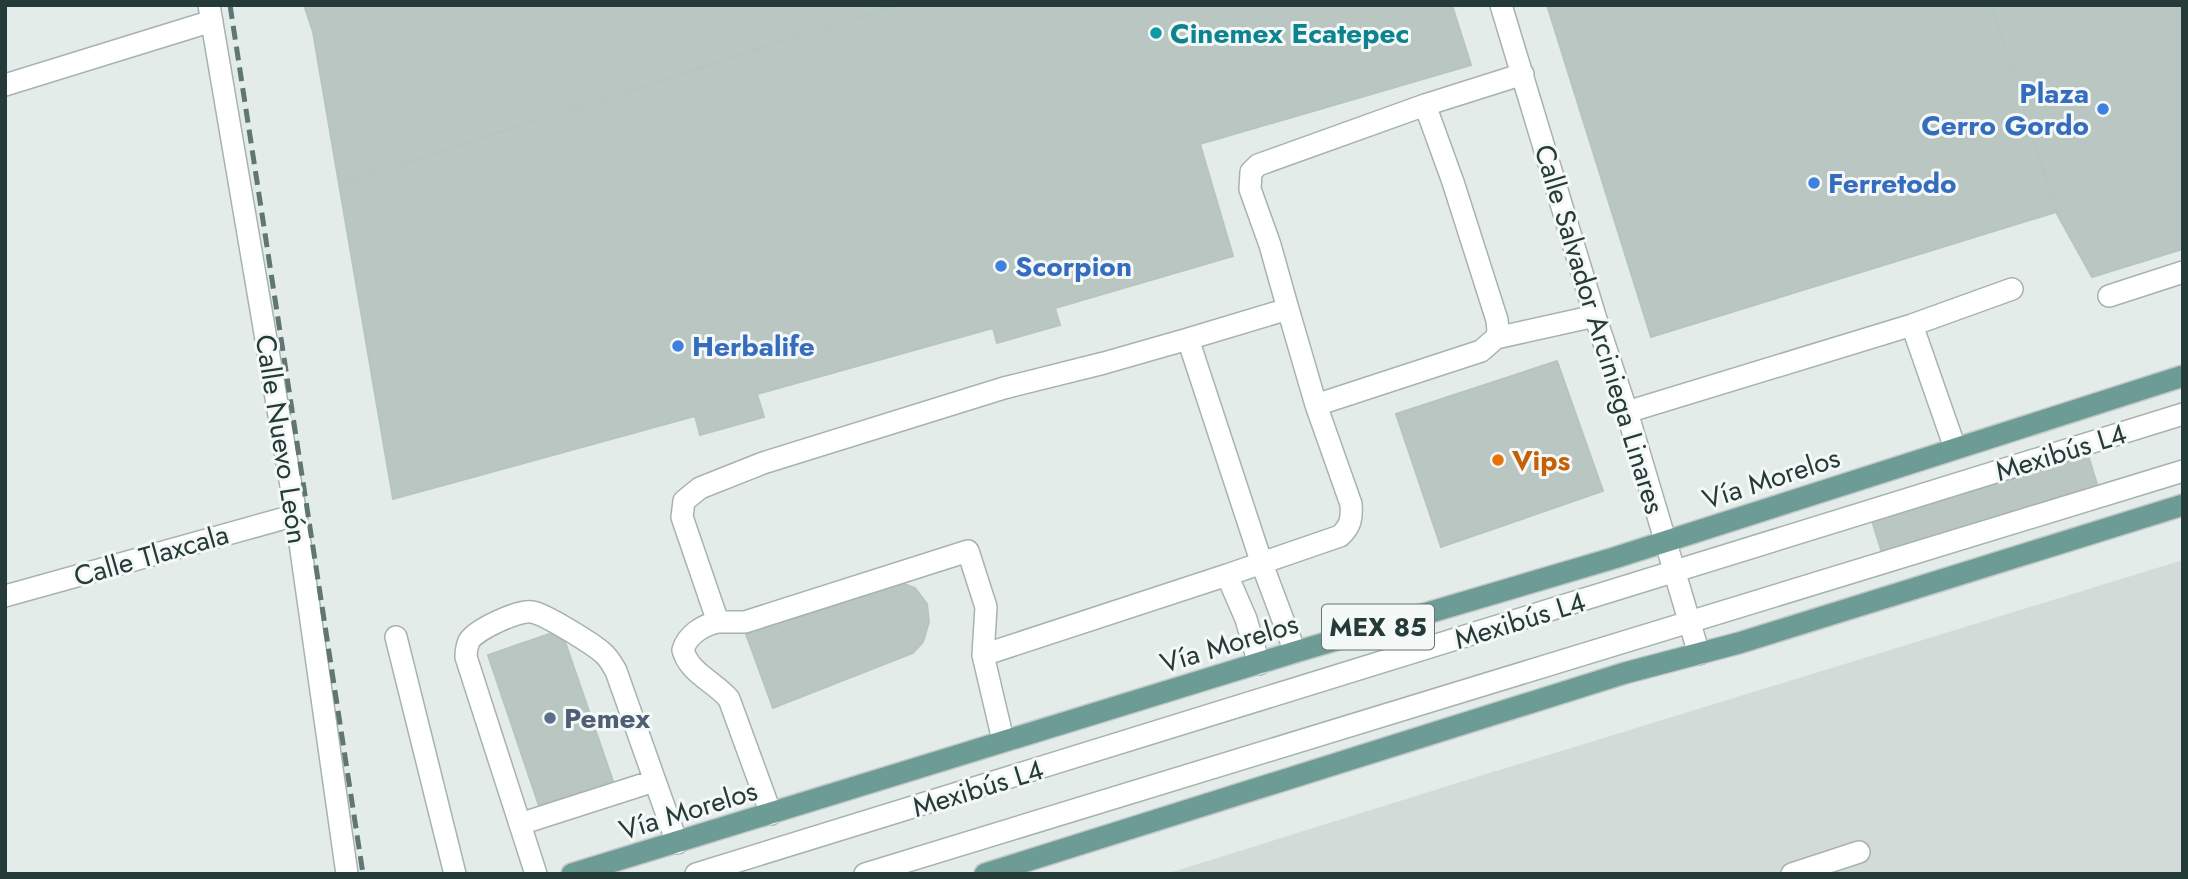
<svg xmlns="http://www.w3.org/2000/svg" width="2188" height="879" font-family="Jost,sans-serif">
	<rect width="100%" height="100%" fill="#e4ece9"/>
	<!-- built -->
	<path fill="#d2dbd8" d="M 2183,560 L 2183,874 L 1166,874 L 1483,775 Z"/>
	<!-- building -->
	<path fill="#b9c6c2" stroke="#b7c5c1" stroke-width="2" d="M 304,5 L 896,5 L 339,184 L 313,32 Z
		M 896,5 L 1452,5 L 1471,65 L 1200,144 L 1233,256 L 1055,308 L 1060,325 L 997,343 L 993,328 L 757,394 L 764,417 L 700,435 L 695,416 L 393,499 L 339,184 Z
		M 1547,5 L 1991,5 L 2056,212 L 1651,337 Z
		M 1991,5 L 2183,5 L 2183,249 L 2092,277 L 2056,212 Z
		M 1557,361 L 1603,491 L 1441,547 L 1396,414 Z
		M 2088,455 L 2098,487 L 1882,553 L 1872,521 Z
		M 899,582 L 915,588 L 927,604 L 929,622 L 923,642 L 913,653 L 773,708 L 746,634 Z
		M 561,630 L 613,781 L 539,806 L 488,655 Z"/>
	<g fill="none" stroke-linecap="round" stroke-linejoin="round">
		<!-- minor casing -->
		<g stroke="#a7b3b0" stroke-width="24">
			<path id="minor" d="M 209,5 L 296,515 L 347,874
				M 1501,5 L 1595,316 L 1627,412 L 1699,654
				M 5,85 L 212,21
				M 1425,105 L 1453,182 L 1497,320 L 1498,331 L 1496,338
				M 2109,296 L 2183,272
				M 1288,309 L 1270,245 L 1250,189 L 1251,172 L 1258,165 L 1425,105 L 1523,74
				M 1912,325 L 1955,448
				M 1188,339 L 1288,309 L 1316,405 L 1351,504 C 1352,518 1351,526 1340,536 L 1227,575
				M 1316,405 L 1481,351 L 1496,338 L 1595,316
				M 1627,412 L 1912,325 L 2012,289
				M 5,596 L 296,515
				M 718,622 C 703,625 687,635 683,650 C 689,673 715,682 729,699 L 771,814
				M 396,637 L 455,874
				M 983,655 L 1003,740
				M 1259,664 L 1246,619 L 1227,575 L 983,655 L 986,607 L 968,551 L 745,622 L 718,622 L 682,517 L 684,501 L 700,488 L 763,463 L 1004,388 L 1104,363 L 1188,339 L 1262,564 L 1295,652
				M 520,824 L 654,781
				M 536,874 L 466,657 C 466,652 467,646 469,641 C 477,629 518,610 532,612 C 545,614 593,644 603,653 C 609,658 612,664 616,671 L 677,843
				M 696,874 L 2183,414
				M 865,874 L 2183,471
				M 1792,874 L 1859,852"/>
		</g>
		<!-- major casing -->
		<g stroke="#c2c8c7" stroke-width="24">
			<path id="major" d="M 572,874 L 1295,652 L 1614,558 L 2183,376
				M 985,874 L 1625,673 L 1739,643 L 2183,505"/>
		</g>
		<!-- minor -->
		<use href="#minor" stroke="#fff" stroke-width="21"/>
		<!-- major -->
		<use href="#major" stroke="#6d9c96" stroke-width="21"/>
		<!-- rail -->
		<path stroke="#607673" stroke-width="5" stroke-dasharray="14 7" stroke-linecap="butt" d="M 230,5 L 363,874"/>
	</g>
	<!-- markers -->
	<circle fill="#0f9aa8" stroke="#f4f8f7" stroke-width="2.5" cx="1156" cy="33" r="7"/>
	<g fill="#3f7fe0" stroke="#f4f8f7" stroke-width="2.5">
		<circle cx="2103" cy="109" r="7"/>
		<circle cx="1814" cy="183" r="7"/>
		<circle cx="1001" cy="266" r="7"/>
		<circle cx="678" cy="346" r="7"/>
	</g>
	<circle fill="#e8710a" stroke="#f4f8f7" stroke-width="2.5" cx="1498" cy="460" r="7"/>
	<circle fill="#5c6f8a" stroke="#f4f8f7" stroke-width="2.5" cx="550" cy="718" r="7"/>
	<g text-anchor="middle" stroke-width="6" stroke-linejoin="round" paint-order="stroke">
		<!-- shield labels -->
		<rect fill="#f4f8f7" stroke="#637471" stroke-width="2" x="1322" y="604.5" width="112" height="45" rx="5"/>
		<g font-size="26" font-weight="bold" fill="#253b38">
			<text x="1378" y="636">MEX 85</text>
		</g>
		<!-- culture labels -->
		<g font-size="28" font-weight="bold" fill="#0d838f" stroke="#f4f8f7" text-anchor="start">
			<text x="1170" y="43">Cinemex Ecatepec</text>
		</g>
		<!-- shop labels -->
		<g font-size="28" font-weight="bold" fill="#366cbe" stroke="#f4f8f7" text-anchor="start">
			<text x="2089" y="103" text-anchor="end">Plaza<tspan x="2089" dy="32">Cerro Gordo</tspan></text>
			<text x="1828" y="193">Ferretodo</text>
			<text x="1015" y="276">Scorpion</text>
			<text x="692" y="356">Herbalife</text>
		</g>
		<!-- street labels -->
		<g font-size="28" fill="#253b38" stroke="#f4f8f7">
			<text transform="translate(1600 329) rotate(73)" y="10">Calle Salvador Arciniega Linares</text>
			<text transform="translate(282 439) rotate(81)" y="10">Calle Nuevo León</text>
			<text transform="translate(2061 452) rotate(-17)" y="10">Mexibús L4</text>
			<text transform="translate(1771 478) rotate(-18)" y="10">Vía Morelos</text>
			<text transform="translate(151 555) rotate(-16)" y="10">Calle Tlaxcala</text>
			<text transform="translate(1520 620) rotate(-17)" y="10">Mexibús L4</text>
			<text transform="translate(1229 643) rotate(-17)" y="10">Vía Morelos</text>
			<text transform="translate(978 788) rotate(-17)" y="10">Mexibús L4</text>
			<text transform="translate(688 810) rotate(-17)" y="10">Vía Morelos</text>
		</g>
		<!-- food labels -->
		<g font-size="28" font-weight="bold" fill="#c56008" stroke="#f4f8f7" text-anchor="start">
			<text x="1512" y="470">Vips</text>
		</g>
		<!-- service labels -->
		<g font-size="28" font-weight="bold" fill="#4e5e75" stroke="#f4f8f7" text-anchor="start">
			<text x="564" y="728">Pemex</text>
		</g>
	</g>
	<!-- border -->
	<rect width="2188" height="879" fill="none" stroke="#253b38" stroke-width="14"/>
</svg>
